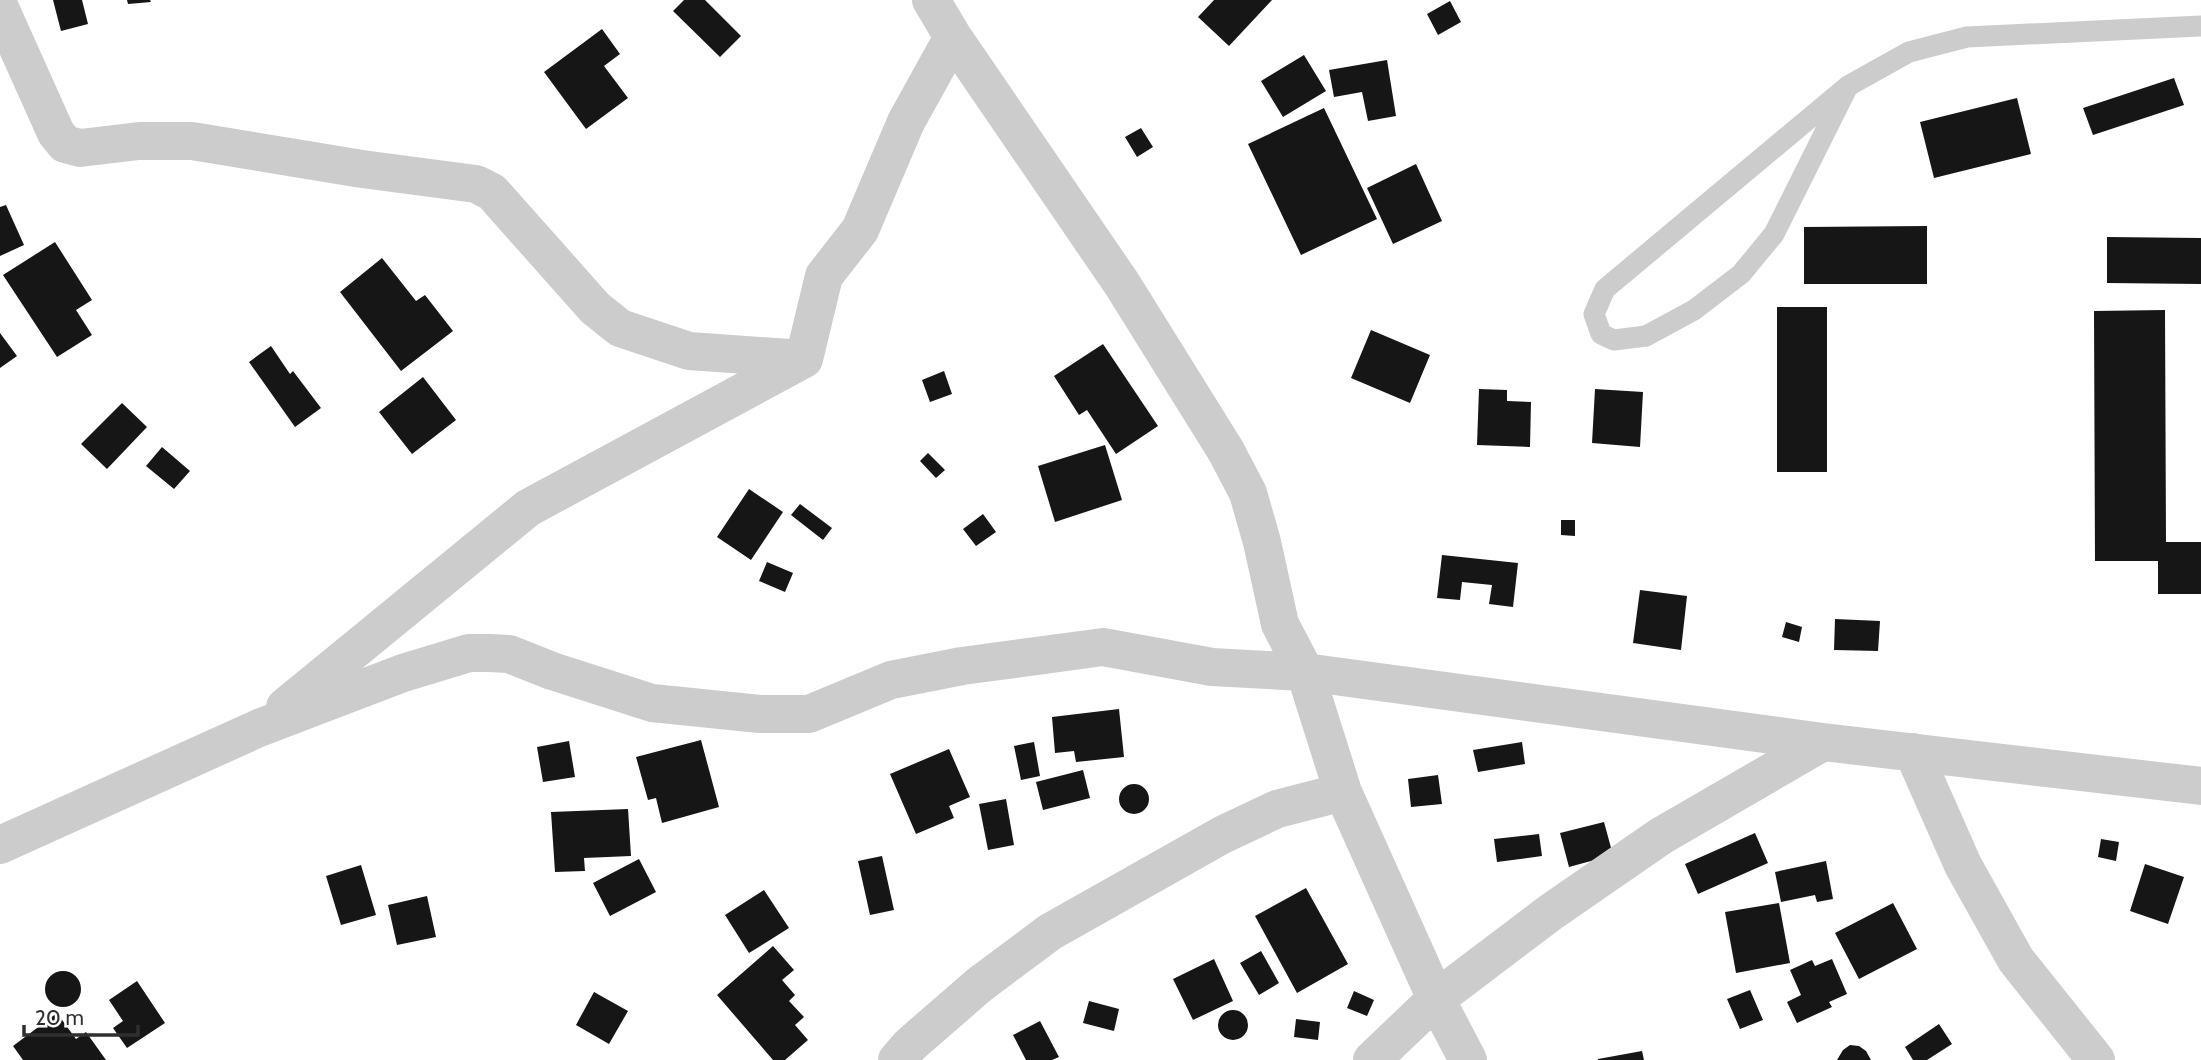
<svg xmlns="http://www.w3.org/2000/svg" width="2201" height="1060" font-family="Cabin,sans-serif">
	<rect width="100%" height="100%" fill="#fff"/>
	<!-- building -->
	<path fill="#161616" d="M 53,0 L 82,0 L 88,24 L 61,31 Z
		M 127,0 L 150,0 L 151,2 L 128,4 Z
		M 684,0 L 705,0 L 741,36 L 720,57 L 673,11 Z
		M 1214,0 L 1272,0 L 1229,46 L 1198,17 Z
		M 1450,1 L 1461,22 L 1438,35 L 1427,14 Z
		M 602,29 L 620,54 L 604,66 L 628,98 L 586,129 L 544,72 Z
		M 1304,55 L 1326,91 L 1283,117 L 1261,81 Z
		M 1387,60 L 1396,116 L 1368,121 L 1362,92 L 1334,97 L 1329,70 Z
		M 2174,78 L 2184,105 L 2093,135 L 2083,108 Z
		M 2017,98 L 2031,154 L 1934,178 L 1920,122 Z
		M 1324,108 L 1377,219 L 1301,255 L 1248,144 Z
		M 1141,128 L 1153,147 L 1137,157 L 1125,137 Z
		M 1416,164 L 1442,221 L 1393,244 L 1367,188 Z
		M 6,205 L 24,245 L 0,256 L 0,207 Z
		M 1927,226 L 1927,284 L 1804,284 L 1804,227 Z
		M 2107,237 L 2201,238 L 2201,284 L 2107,283 Z
		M 55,242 L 92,300 L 76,310 L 92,335 L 57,357 L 3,275 Z
		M 382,258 L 416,301 L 425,295 L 453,331 L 401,371 L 340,292 Z
		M 1777,307 L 1827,307 L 1827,472 L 1777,472 Z
		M 2165,310 L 2166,542 L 2201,542 L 2201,594 L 2158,594 L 2158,561 L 2095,561 L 2094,311 Z
		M 1371,330 L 1430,355 L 1410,403 L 1351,378 Z
		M 0,333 L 17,356 L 0,368 Z
		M 1103,344 L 1158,426 L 1116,454 L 1087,410 L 1079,415 L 1054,376 Z
		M 271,346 L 290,374 L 293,371 L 321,408 L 295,427 L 249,362 Z
		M 944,371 L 952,394 L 930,402 L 922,380 Z
		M 423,377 L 456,420 L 412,454 L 379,412 Z
		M 1479,389 L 1507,390 L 1507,401 L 1531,402 L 1530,447 L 1477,445 Z
		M 1595,389 L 1643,392 L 1640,447 L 1592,443 Z
		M 122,403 L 147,427 L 107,469 L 81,444 Z
		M 1105,445 L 1122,500 L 1055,522 L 1038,466 Z
		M 162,447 L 190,471 L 174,489 L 146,466 Z
		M 928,453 L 945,470 L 936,478 L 920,461 Z
		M 749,489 L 783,512 L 751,560 L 717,537 Z
		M 800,504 L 832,528 L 823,540 L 791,515 Z
		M 983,514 L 996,532 L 976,546 L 963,529 Z
		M 1561,520 L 1575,520 L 1575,536 L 1561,535 Z
		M 1442,555 L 1518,563 L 1513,607 L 1489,604 L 1492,585 L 1462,582 L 1460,600 L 1437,598 Z
		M 767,562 L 793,573 L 785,592 L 759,581 Z
		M 1640,590 L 1687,596 L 1681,650 L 1633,643 Z
		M 1835,619 L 1880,621 L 1878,651 L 1834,650 Z
		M 1786,622 L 1802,627 L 1799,642 L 1782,637 Z
		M 1119,709 L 1124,757 L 1076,762 L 1074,751 L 1055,753 L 1052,717 Z
		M 701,740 L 719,807 L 662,823 L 656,798 L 648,800 L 636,757 Z
		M 569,741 L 575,777 L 543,782 L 537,747 Z
		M 1034,742 L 1040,776 L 1021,780 L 1014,746 Z
		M 1522,742 L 1525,764 L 1478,772 L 1473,750 Z
		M 949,749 L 970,797 L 949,806 L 954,818 L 916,834 L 890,774 Z
		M 1083,770 L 1090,798 L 1043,810 L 1036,782 Z
		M 1438,775 L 1442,804 L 1411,807 L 1408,779 Z
		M1119 799a15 15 0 1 1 30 0a15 15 0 1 1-30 0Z
		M 1006,799 L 1014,845 L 988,850 L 979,804 Z
		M 628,809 L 631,856 L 584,858 L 585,871 L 555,872 L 551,812 Z
		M 1604,822 L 1613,855 L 1569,867 L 1560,833 Z
		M 1755,833 L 1768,863 L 1698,894 L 1685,864 Z
		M 1539,834 L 1542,856 L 1497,862 L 1494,839 Z
		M 2101,839 L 2119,842 L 2116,861 L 2098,857 Z
		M 882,856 L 894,910 L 870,915 L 858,861 Z
		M 639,859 L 656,892 L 610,916 L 593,883 Z
		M 1826,861 L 1833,899 L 1817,902 L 1815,895 L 1781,902 L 1775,872 Z
		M 2145,864 L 2184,877 L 2168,924 L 2130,911 Z
		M 361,865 L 376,915 L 341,925 L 326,876 Z
		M 1306,888 L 1348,964 L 1297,993 L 1255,916 Z
		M 764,890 L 789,928 L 749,953 L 725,915 Z
		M 427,896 L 436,937 L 397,945 L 388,905 Z
		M 1779,903 L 1790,963 L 1736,973 L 1725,912 Z
		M 1893,903 L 1917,949 L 1859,979 L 1835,933 Z
		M 773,946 L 794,970 L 782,980 L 795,995 L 789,1001 L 804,1017 L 795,1025 L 808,1040 L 785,1060 L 773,1060 L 717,995 Z
		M 1261,951 L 1279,983 L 1259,995 L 1240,963 Z
		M 1214,959 L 1233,1001 L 1193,1020 L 1173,979 Z
		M 1832,959 L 1847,994 L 1829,1002 L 1832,1007 L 1797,1023 L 1787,1002 L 1801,995 L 1790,970 L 1812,960 L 1815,966 Z
		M45 989a18 18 0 1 1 36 0a18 18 0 1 1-36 0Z
		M 137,981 L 165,1023 L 127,1048 L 113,1028 L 123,1021 L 109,1000 Z
		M 1750,990 L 1763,1020 L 1740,1029 L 1727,999 Z
		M 1354,991 L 1374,1000 L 1367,1016 L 1347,1008 Z
		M 594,992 L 628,1011 L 609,1044 L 576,1025 Z
		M 1089,1001 L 1119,1009 L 1114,1031 L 1083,1023 Z
		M1218 1025a15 15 0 1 1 30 0a15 15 0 1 1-30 0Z
		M 57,1013 L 76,1039 L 86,1032 L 106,1060 L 23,1060 L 13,1046 Z
		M 1296,1019 L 1320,1022 L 1318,1040 L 1294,1037 Z
		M 1040,1021 L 1059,1057 L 1052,1060 L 1026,1060 L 1013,1035 Z
		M 1939,1024 L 1952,1044 L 1927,1060 L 1913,1060 L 1905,1047 Z
		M 1850,1045 L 1859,1046 L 1866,1051 L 1871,1060 L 1837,1060 L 1843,1050 Z
		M 1642,1051 L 1644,1060 L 1598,1060 L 1598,1059 Z"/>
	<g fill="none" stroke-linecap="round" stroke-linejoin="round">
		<!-- service -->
		<path stroke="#ccc" stroke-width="21" d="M 1848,86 L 1774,234 L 1741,274 L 1694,310 L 1646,336 L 1614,340 L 1601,334 L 1594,314 L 1605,289 L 1848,86 L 1909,52 L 1967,37 L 2201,26"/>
		<!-- minor -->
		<path stroke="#ccc" stroke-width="38" d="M 931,0 L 953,37 L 1122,284 L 1226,451 L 1248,493 L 1262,542 L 1280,624 L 1305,672 L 1343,792 L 1436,999 L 1468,1060
			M 0,8 L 56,133 L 65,144 L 80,148 L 139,141 L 192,141 L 362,169 L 476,184 L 492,192 L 595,308 L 620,328 L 689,351 L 804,359
			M 285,707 L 528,508 L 804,359 L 824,276 L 860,230 L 906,122 L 953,37
			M 1913,752 L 1963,865 L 2016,960 L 2096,1060
			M 0,845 L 259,728 L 403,673 L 469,653 L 490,653 L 509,654 L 552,671 L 652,703 L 760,714 L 809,714 L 891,680 L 962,666 L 1103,647 L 1212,667 L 1305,672 L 1823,742 L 2201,786
			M 897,1060 L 910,1045 L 979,985 L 1050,932 L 1222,835 L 1277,809 L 1343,792
			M 1372,1060 L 1436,999 L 1551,912 L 1661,836 L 1823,742"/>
	</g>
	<!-- scale -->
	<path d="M24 1025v10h114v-10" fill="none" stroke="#2f2f2f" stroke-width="3.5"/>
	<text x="35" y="1025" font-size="21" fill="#2f2f2f" stroke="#ffffff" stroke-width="5" paint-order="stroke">20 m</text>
</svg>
